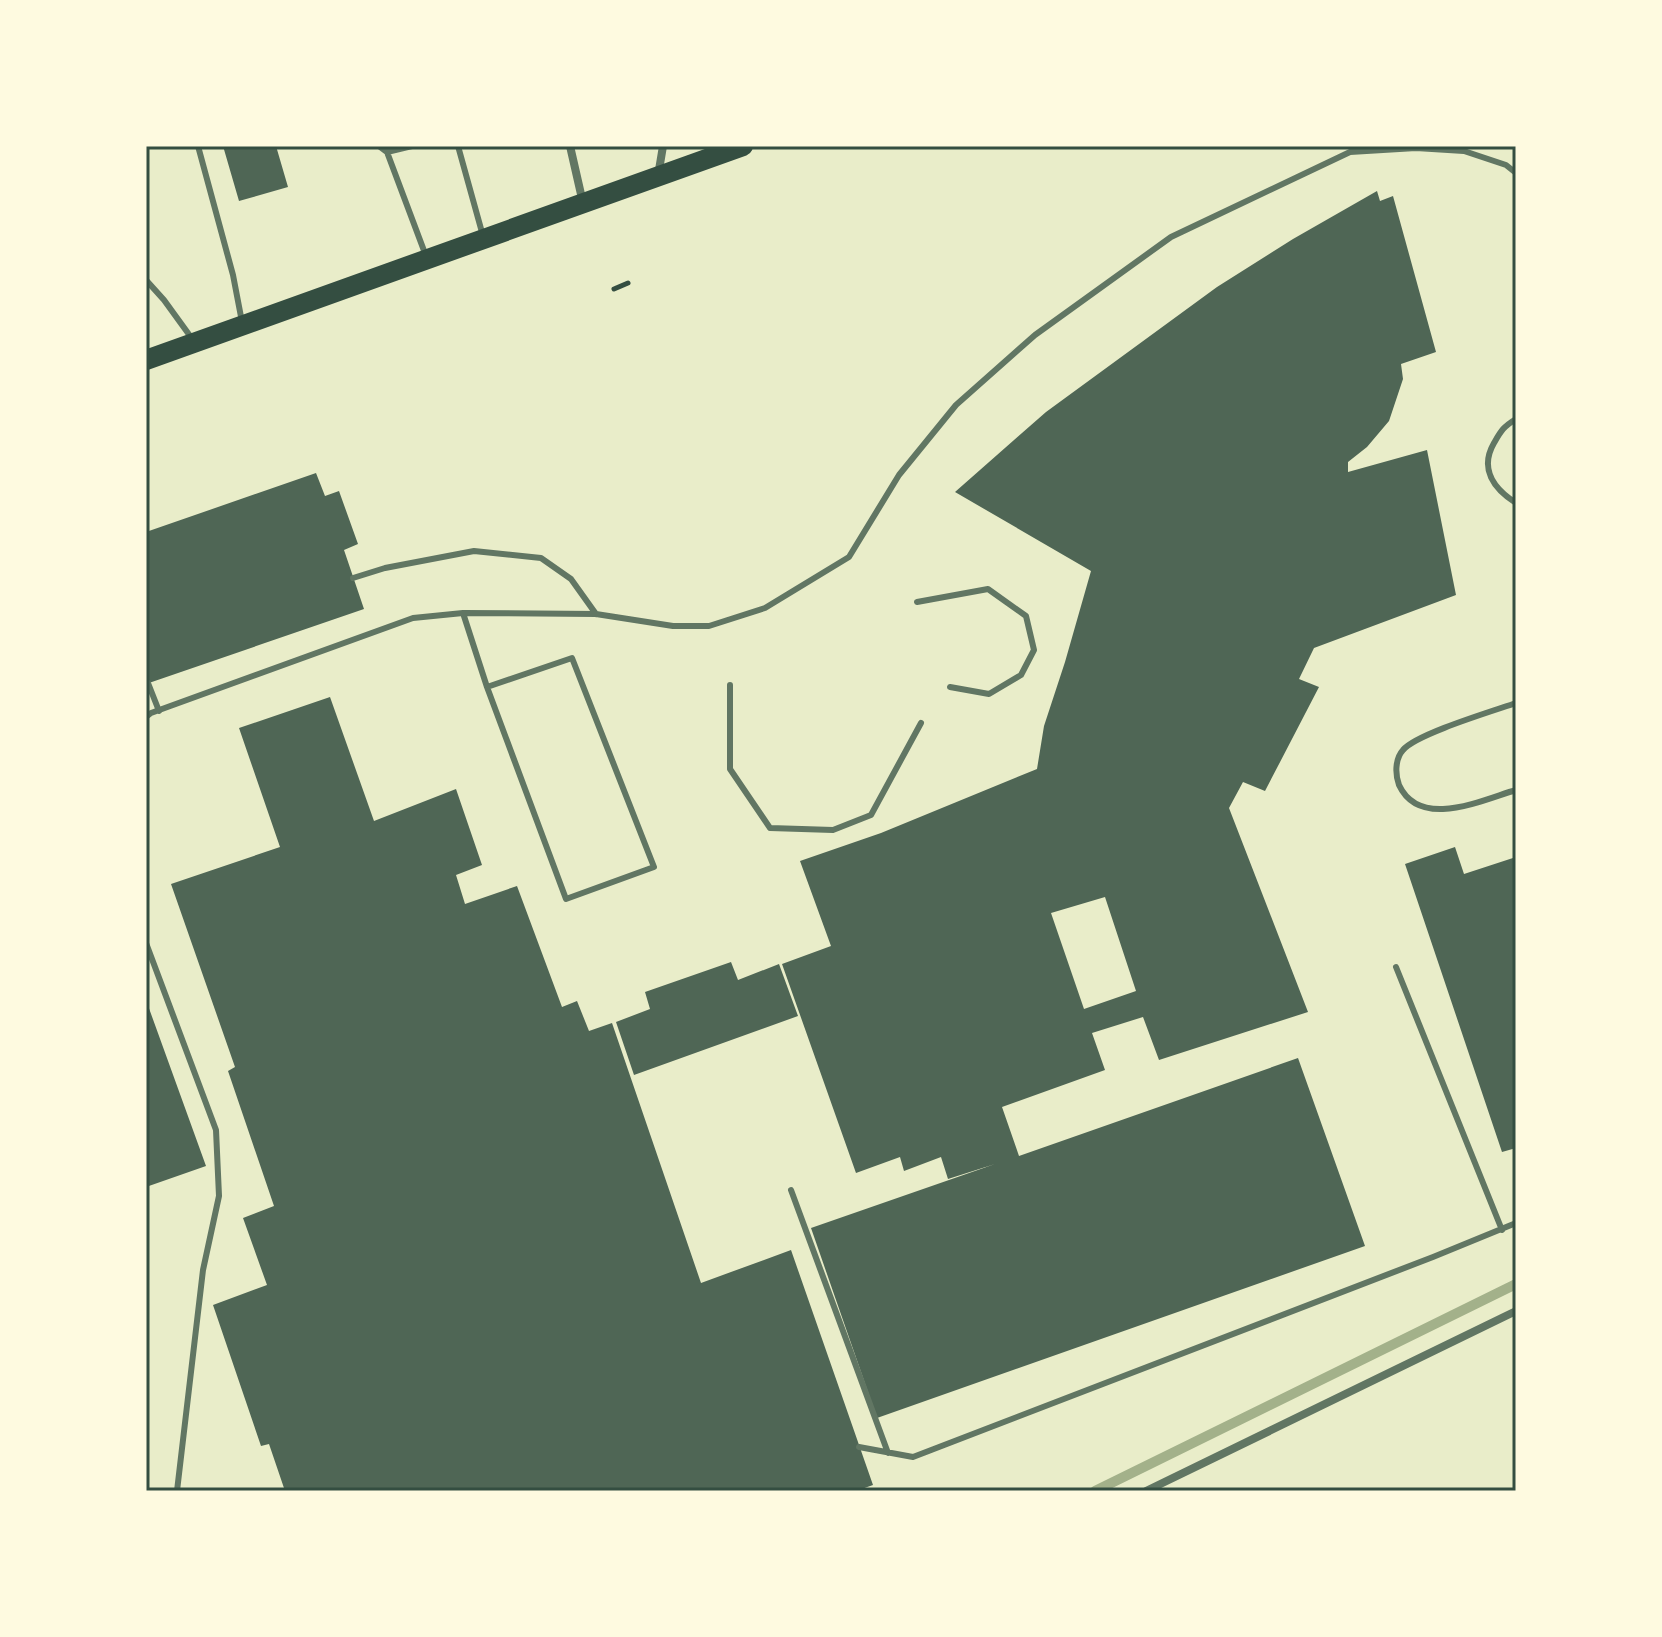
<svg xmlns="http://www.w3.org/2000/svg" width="1662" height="1637" font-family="Roboto,sans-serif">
	<rect width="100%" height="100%" fill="#e9edc9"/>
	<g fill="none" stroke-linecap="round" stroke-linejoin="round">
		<!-- stream -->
		<path stroke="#a3b18a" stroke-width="10" d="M 1095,1491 L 1516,1284"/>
	</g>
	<!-- building -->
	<path fill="#4f6655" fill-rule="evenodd" d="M 223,146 L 276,146 L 288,187 L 239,201 Z
		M 1377,191 L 1380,201 L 1393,196 L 1436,352 L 1401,364 L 1403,379 L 1389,421 L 1367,447 L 1348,462 L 1348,472 L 1427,450 L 1456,595 L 1314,648 L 1299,679 L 1319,687 L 1265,791 L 1243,782 L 1229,808 L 1308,1012 L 1159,1060 L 1143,1017 L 1092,1033 L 1105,1070 L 1002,1107 L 1019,1156 L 1298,1058 L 1365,1246 L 877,1418 L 811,1228 L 995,1164 L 948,1179 L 941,1157 L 904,1171 L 900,1157 L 856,1173 L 782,964 L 831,946 L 800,861 L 881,833 L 1037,769 L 1044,726 L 1065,662 L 1091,571 L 955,492 L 1046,412 L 1217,287 L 1293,239 ZM 1105,897 L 1136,991 L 1084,1009 L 1051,913 Z
		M 316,473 L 325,496 L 339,491 L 358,544 L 344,550 L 364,609 L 146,684 L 146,532 Z
		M 330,697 L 374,821 L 456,789 L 482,865 L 456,875 L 465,904 L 517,886 L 562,1007 L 577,1001 L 589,1031 L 612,1023 L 701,1283 L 791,1250 L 873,1485 L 856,1491 L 285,1491 L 269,1444 L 261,1446 L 213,1305 L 267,1285 L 243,1218 L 274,1206 L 228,1071 L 235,1067 L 171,884 L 280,847 L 239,728 Z
		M 1455,847 L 1464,874 L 1516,857 L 1516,1148 L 1502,1152 L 1405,864 Z
		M 731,962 L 738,980 L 779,964 L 798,1016 L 634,1075 L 616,1022 L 650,1009 L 645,992 Z
		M 146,1000 L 206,1166 L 146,1187 Z"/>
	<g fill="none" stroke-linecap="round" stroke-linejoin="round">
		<!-- path -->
		<path stroke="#344e41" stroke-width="5" d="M 614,289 L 628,283"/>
		<!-- service -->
		<path stroke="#617663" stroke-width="6" d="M 198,146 L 233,275 L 242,322
			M 379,146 L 387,152 L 426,256
			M 458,146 L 483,236
			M 387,152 L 412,146
			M 146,280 L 164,300 L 193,340
			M 1516,419 C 1503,427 1501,431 1494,443 C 1479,469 1494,489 1516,503
			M 353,578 L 385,568 L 474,551 L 541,558 L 571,579 L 596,614
			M 917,602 L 988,589 L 1026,616 L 1034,650 L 1021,675 L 989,694 L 950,687
			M 463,613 L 487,687 L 566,899 L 654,867 L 572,658 L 487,687
			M 148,683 L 159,711
			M 730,685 L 730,769 L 770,828 L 833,830 L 871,815 L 921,723
			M 1516,703 C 1493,711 1416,734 1403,750 C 1395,759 1395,774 1399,785 C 1420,830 1482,800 1516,790
			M 146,717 L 151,713 L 413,618 L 463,613 L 596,614 L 673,626 L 709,626 L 765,608 L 849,557 L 899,475 L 956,405 L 1035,335 L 1171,237 L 1350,152 L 1416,148 L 1464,151 L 1506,165 L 1516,173
			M 146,943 L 216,1130 L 219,1196 L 203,1270 L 177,1491
			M 1396,967 L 1502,1230
			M 791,1190 L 888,1453
			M 859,1447 L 913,1457 L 1433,1257 L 1516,1223"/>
		<!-- minor -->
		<path stroke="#617663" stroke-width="8" d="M 570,146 L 583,203
			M 658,176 L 663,146
			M 1146,1491 L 1516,1311"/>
		<!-- primary -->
		<path stroke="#344e41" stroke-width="20" d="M 146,360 L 743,146"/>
	</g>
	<!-- border -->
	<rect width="1662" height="1637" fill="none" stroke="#fefae0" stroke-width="296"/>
	<rect x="148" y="148" width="1366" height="1341" fill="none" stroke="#344e41" stroke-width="3"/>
</svg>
